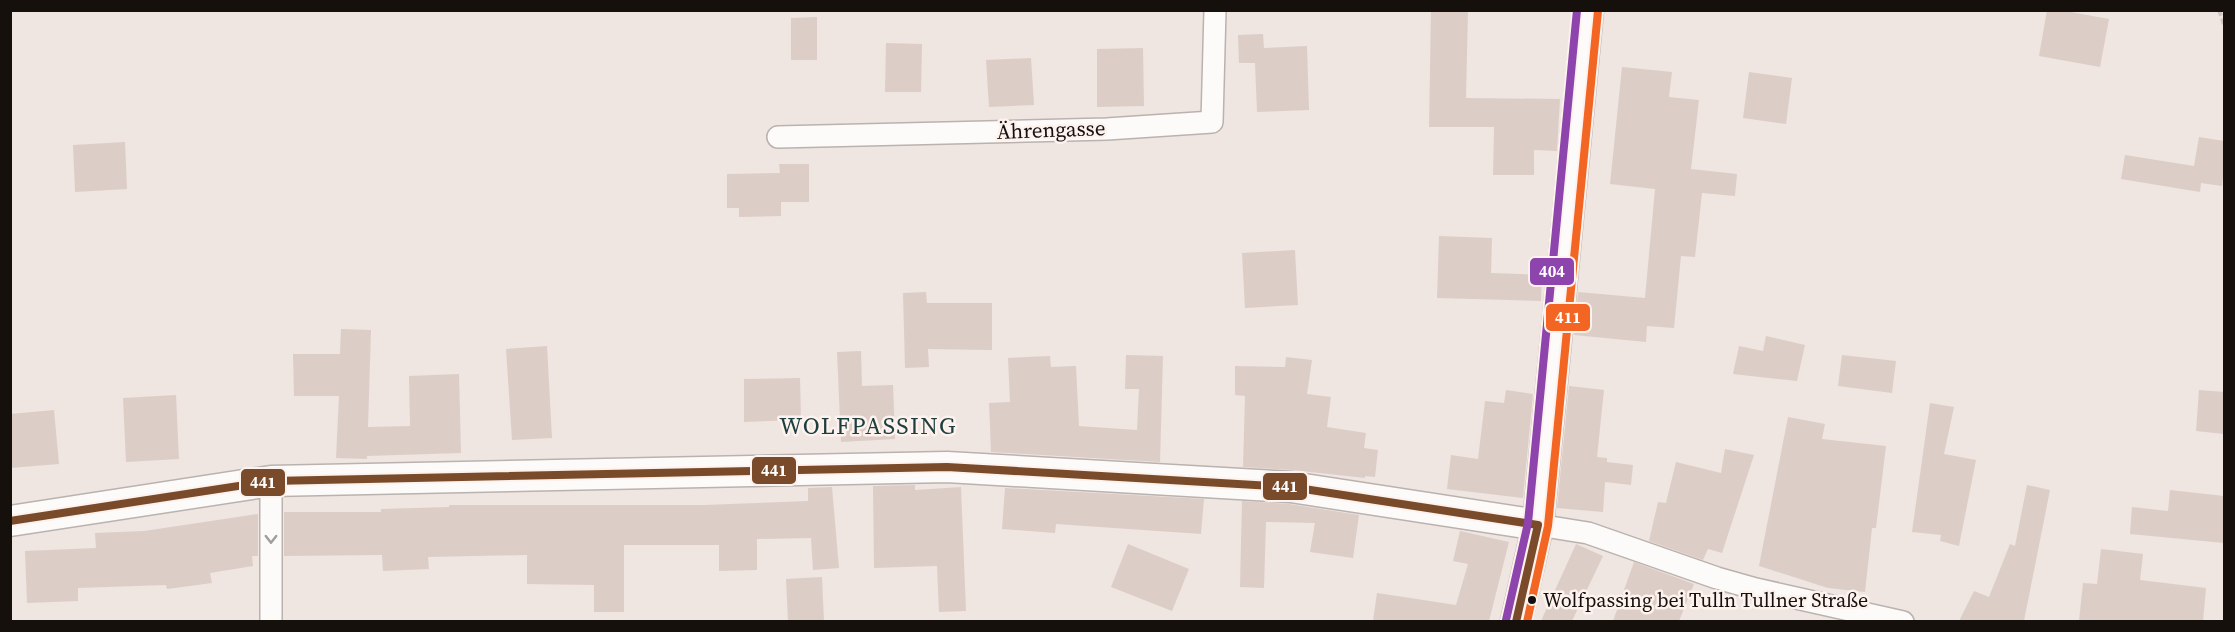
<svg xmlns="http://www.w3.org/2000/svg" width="2235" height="632" font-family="'Source Serif 4',serif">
	<rect width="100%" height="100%" fill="#efe5e1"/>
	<!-- building -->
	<path fill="#ddcdc7" d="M 1431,10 L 1468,10 L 1466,98 L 1560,99 L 1557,151 L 1534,150 L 1534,175 L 1493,175 L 1494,127 L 1429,127 Z
		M 2047,10 L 2060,10 L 2109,19 L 2100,67 L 2039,56 Z
		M 817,17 L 817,60 L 791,60 L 791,18 Z
		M 1263,34 L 1264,48 L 1307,46 L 1309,110 L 1257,112 L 1255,63 L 1239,63 L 1238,35 Z
		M 886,43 L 922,44 L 921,92 L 885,92 Z
		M 1143,48 L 1144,106 L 1097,107 L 1097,49 Z
		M 1031,58 L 1034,105 L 989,107 L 986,60 Z
		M 1622,67 L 1672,72 L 1669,97 L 1699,100 L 1691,169 L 1737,174 L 1735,196 L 1702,193 L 1695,257 L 1681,256 L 1674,328 L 1647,326 L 1646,342 L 1574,335 L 1578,292 L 1645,298 L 1655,189 L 1610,184 Z
		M 1749,72 L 1792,78 L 1786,124 L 1743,118 Z
		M 2199,137 L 2224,141 L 2224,169 L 2222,186 L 2201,183 L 2200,192 L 2121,179 L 2125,155 L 2194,166 Z
		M 125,142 L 127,189 L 75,192 L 73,145 Z
		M 779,164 L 809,164 L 809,202 L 781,202 L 781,216 L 739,217 L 739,208 L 727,208 L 727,174 L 780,173 Z
		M 1439,236 L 1492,238 L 1491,273 L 1542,275 L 1541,301 L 1437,298 Z
		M 1295,250 L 1298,305 L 1245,308 L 1242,253 Z
		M 926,292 L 927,303 L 992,303 L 992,350 L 928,349 L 929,367 L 905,368 L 903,293 Z
		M 341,329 L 371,330 L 368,427 L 410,426 L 409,376 L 459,374 L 461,453 L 367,456 L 367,459 L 336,458 L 339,396 L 294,396 L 293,354 L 340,354 Z
		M 1766,336 L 1805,345 L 1797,381 L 1733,374 L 1739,346 L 1763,351 Z
		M 547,346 L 552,438 L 512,440 L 506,349 Z
		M 861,351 L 862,386 L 893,385 L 895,439 L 841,442 L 837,352 Z
		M 1126,355 L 1163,356 L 1160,462 L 991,452 L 989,403 L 1010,402 L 1008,358 L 1050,356 L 1051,367 L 1076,366 L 1079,426 L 1137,430 L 1139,389 L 1125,389 Z
		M 1842,355 L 1896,361 L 1892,393 L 1838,386 Z
		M 1286,357 L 1312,360 L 1307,394 L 1331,397 L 1327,427 L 1366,433 L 1364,448 L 1378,450 L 1375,477 L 1365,476 L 1365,478 L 1292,470 L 1243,467 L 1245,396 L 1235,395 L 1235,366 L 1285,367 Z
		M 800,378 L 801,420 L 744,422 L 744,379 Z
		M 1569,386 L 1604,390 L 1597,457 L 1607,458 L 1607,462 L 1633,465 L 1631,485 L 1605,482 L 1603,512 L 1557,508 Z
		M 1506,390 L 1533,394 L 1523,498 L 1447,489 L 1451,455 L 1478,459 L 1485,401 L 1504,403 Z
		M 2199,390 L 2224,392 L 2224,434 L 2196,431 Z
		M 176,395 L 179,459 L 126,462 L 123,398 Z
		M 1930,403 L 1954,407 L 1944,454 L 1976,460 L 1959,546 L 1940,541 L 1941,535 L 1912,532 Z
		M 54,410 L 59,464 L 10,468 L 10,414 Z
		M 1788,417 L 1825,424 L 1822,439 L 1886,446 L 1876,528 L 1872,528 L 1865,592 L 1828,588 L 1759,566 Z
		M 1725,449 L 1754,455 L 1722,553 L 1708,549 L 1703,560 L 1649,541 L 1658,502 L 1666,503 L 1676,462 L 1721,473 Z
		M 915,485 L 915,490 L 961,487 L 966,611 L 939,612 L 937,566 L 874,568 L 873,486 Z
		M 2027,485 L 2050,490 L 2024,621 L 1959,621 L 1974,591 L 1989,597 L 2010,544 L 2015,546 Z
		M 832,487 L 839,568 L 813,570 L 811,538 L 757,539 L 757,570 L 719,571 L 719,545 L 624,545 L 624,612 L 594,612 L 594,585 L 527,584 L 527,555 L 428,557 L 429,569 L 383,571 L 382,555 L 284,556 L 284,512 L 381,512 L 381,509 L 449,507 L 449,505 L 704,505 L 808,501 L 808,488 Z
		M 1005,488 L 1204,499 L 1201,534 L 1056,524 L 1055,533 L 1002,529 Z
		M 2170,490 L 2224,496 L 2224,543 L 2130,534 L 2132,507 L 2168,511 Z
		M 1242,501 L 1289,504 L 1359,515 L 1353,558 L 1310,552 L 1315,523 L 1266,522 L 1264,588 L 1240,587 Z
		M 258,514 L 258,556 L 252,556 L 253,566 L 210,573 L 212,583 L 167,589 L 166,585 L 78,588 L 78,601 L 27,603 L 25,551 L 96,548 L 95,533 L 144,531 Z
		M 1460,531 L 1509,542 L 1489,621 L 1373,621 L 1377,593 L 1456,605 L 1468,564 L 1453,561 Z
		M 1128,544 L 1189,569 L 1172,611 L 1111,587 Z
		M 1576,544 L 1603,556 L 1572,621 L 1541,621 Z
		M 2101,549 L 2143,554 L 2140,580 L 2206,588 L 2203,621 L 2079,621 L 2083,583 L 2097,584 Z
		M 1634,562 L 1694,584 L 1679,621 L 1613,621 Z
		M 822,577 L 824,621 L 788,621 L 786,579 Z"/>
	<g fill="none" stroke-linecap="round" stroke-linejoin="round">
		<!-- street casing -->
		<g stroke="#bab2ae" stroke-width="24">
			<path id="street" d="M 778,137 L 1107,129 L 1212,122 L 1215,10
				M 271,481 L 271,622
				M 1538,525 L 1588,533 L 1717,578 L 1756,589 L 1903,622"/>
		</g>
		<!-- secondary casing -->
		<g stroke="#bab2ae" stroke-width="33">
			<path id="secondary" d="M 10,521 L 271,481 L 947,467 L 1291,487 L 1538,525
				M 1516,622 L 1538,525 L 1588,10"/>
		</g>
		<!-- path -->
		<path stroke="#ccc8c7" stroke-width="4" stroke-dasharray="6 3" stroke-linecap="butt" d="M 2219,10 L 2224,24"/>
		<!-- street -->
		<use href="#street" stroke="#fdfbfa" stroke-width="21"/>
		<!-- secondary -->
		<use href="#secondary" stroke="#fdfbfa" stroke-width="30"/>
		<!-- bus-1 casing -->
		<g stroke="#fdf2ed" stroke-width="12">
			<path id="bus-1" d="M 10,521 L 271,481 L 947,467 L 1291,487 L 1538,525
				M 1516,622 L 1538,525"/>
		</g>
		<!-- bus-2 casing -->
		<g stroke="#fdf2ed" stroke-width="12">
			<path id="bus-2" d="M 1527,622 L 1548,526 L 1598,11"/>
		</g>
		<!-- bus-3 casing -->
		<g stroke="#fdf2ed" stroke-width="12">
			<path id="bus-3" d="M 1506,620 L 1528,523 L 1577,10"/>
		</g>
		<!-- bus-1 -->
		<use href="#bus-1" stroke="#7a4b2a" stroke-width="8"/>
		<!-- bus-2 -->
		<use href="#bus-2" stroke="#f26522" stroke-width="8"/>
		<!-- bus-3 -->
		<use href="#bus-3" stroke="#8e44ad" stroke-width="8"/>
	</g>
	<!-- one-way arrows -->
	<defs><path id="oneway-chevron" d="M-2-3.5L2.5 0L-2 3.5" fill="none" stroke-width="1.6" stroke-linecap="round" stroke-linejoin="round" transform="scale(1.5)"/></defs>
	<use stroke="#a19d9b" href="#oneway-chevron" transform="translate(271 539) rotate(90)"/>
	<!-- markers -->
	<circle fill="#16100d" stroke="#fdf2ed" stroke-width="2" cx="1532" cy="600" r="5"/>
	<g text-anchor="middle" stroke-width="5" stroke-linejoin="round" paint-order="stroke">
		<!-- bus labels -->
		<g font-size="20" fill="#16100d" stroke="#fdf2ed" text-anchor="start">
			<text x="1543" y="607">Wolfpassing bei Tulln Tullner Straße</text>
		</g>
		<!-- street labels -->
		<g font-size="21" fill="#16100d" stroke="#fdf2ed">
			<text transform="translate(1051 130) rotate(-2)" y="7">Ährengasse</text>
		</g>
		<!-- quarter labels -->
		<g font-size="24" letter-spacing="1.5" fill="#1c3e3e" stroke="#fdf2ed">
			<text x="868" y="434">WOLFPASSING</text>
		</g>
	</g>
	<g stroke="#fdf2ed" stroke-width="2">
		<rect x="1529" y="257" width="46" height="29" rx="6" fill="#8e44ad"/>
		<rect x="1545" y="303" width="46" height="29" rx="6" fill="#f26522"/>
		<rect x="751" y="456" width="46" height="29" rx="6" fill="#7a4b2a"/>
		<rect x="240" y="468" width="46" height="29" rx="6" fill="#7a4b2a"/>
		<rect x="1262" y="472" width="46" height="29" rx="6" fill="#7a4b2a"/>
	</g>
	<g font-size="16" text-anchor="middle" font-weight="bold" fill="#fff">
		<text x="1552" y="277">404</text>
		<text x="1568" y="323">411</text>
		<text x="774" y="476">441</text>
		<text x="263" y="488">441</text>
		<text x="1285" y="492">441</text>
	</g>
	<!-- border -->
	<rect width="2235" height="632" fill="none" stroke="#16100d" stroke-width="24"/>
</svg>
